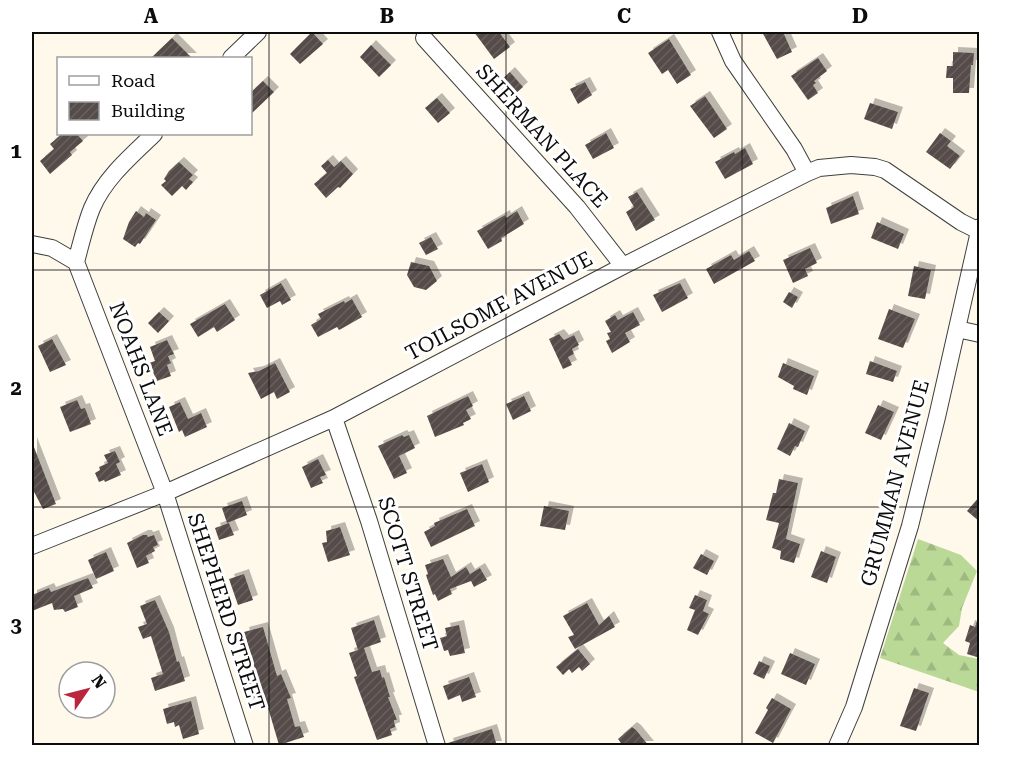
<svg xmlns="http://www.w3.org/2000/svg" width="1011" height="777" font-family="'Roboto Serif',serif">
	<defs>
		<pattern id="forest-firs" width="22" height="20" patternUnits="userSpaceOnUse" patternTransform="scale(1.5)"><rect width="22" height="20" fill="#bad996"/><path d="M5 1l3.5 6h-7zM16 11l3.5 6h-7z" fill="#9fb980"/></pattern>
		<pattern id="building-hatch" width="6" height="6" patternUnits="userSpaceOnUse" patternTransform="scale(1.5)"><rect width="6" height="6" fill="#554c49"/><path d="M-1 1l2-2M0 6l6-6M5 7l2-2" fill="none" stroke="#68615f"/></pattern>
		<filter id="shadow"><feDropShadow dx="5" dy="-5" stdDeviation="0" flood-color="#0004"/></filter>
	</defs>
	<rect width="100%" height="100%" fill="#fff9ec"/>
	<!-- forest -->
	<path fill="url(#forest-firs)" d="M 918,539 L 961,555 L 977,571 L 962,608 L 959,626 L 943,643 L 959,655 L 979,659 L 979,692 L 880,658 Z"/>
	<!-- building -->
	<path fill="url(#building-hatch)" filter="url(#shadow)" d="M 312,32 L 323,44 L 300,64 L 290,54 Z
		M 474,32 L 499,32 L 510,47 L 494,59 Z
		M 762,32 L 783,32 L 792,52 L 777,59 Z
		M 172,38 L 192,58 L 151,58 Z
		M 669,39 L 691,75 L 677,84 L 668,70 L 662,74 L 648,53 Z
		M 371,45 L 391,65 L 379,77 L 360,57 Z
		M 953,52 L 974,53 L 973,65 L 971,65 L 969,93 L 953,93 L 953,78 L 946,78 L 947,66 L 953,66 Z
		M 818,58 L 827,71 L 814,81 L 816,83 L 813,85 L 818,93 L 808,100 L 791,76 Z
		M 510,72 L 523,87 L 515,94 L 510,88 L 502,92 L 496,85 Z
		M 263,81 L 274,92 L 250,115 L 250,93 Z
		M 585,82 L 592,95 L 578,104 L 570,89 Z
		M 705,96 L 727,129 L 714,138 L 690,106 Z
		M 437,98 L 450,113 L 438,123 L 425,108 Z
		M 870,103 L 898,112 L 892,129 L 864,119 Z
		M 606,133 L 614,148 L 593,159 L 585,145 Z
		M 940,133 L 951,141 L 947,146 L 960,156 L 950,169 L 926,152 Z
		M 62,134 L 77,134 L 83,141 L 70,152 L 72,155 L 50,174 L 40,161 L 54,149 L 50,144 Z
		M 745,148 L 753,164 L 725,179 L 715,162 L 734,152 L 735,154 Z
		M 328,160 L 334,167 L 341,161 L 353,174 L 340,188 L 338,187 L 326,198 L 314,184 L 327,173 L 321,166 Z
		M 179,162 L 193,175 L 189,179 L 193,182 L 186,190 L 182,186 L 172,196 L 161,185 L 166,181 L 164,179 L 169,171 Z
		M 637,192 L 655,220 L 636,231 L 626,212 L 634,207 L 628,197 Z
		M 853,196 L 859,214 L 831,224 L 826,208 Z
		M 136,211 L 144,217 L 146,213 L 156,220 L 140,244 L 138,243 L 135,247 L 123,239 L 129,222 Z
		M 517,211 L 524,224 L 501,238 L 502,241 L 488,249 L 477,231 L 505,215 L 506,218 Z
		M 877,222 L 904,234 L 898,249 L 871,238 Z
		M 431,237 L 438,249 L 426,255 L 419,243 Z
		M 810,248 L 817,263 L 805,269 L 808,276 L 793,283 L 783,260 Z
		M 749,251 L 755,261 L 714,284 L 706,269 L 731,255 L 734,260 Z
		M 411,262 L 429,266 L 437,281 L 426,290 L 414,287 L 407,275 Z
		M 914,266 L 931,270 L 925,299 L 908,296 Z
		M 281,283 L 291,300 L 282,305 L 280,301 L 267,308 L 260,295 Z
		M 680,283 L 688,298 L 662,312 L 653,295 Z
		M 789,292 L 798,297 L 792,308 L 783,302 Z
		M 352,299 L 362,317 L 341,329 L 339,330 L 337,327 L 318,337 L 311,325 L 321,319 L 318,314 L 344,301 L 345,303 Z
		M 225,304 L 235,320 L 217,332 L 214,327 L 198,337 L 190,324 Z
		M 889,309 L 915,319 L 903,348 L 878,339 Z
		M 159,312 L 169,321 L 158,333 L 148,323 Z
		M 633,312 L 640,325 L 625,333 L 630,342 L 612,353 L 606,341 L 610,339 L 607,333 L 611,332 L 605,321 L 615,315 L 618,320 Z
		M 559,334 L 564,340 L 574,335 L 579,345 L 572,349 L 574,354 L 568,357 L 572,365 L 563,369 L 549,339 Z
		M 52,339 L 66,365 L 50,372 L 38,346 Z
		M 167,340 L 174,354 L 168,356 L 171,363 L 167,365 L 171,376 L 157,381 L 149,363 L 155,361 L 150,347 Z
		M 870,361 L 897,371 L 893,382 L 866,374 Z
		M 275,363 L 290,392 L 277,399 L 274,392 L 261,399 L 248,373 L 259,371 Z
		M 783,363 L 814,376 L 807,395 L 793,389 L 794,386 L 778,377 Z
		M 468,396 L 473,406 L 466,410 L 471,419 L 463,423 L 464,425 L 435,437 L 427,416 Z
		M 524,396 L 531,411 L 513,420 L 506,404 Z
		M 77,400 L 81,409 L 85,408 L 91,424 L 70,432 L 60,407 Z
		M 180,402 L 188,419 L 201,413 L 207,427 L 185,437 L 182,430 L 179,432 L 169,407 Z
		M 878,405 L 894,412 L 881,440 L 865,433 Z
		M 789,423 L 805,431 L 798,447 L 795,446 L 790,456 L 777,449 Z
		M 402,435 L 404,437 L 409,435 L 415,448 L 399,456 L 407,473 L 394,479 L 378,446 Z
		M 32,442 L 56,504 L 43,509 L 32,488 Z
		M 115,451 L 120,462 L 116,464 L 121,475 L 105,482 L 104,480 L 99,482 L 95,473 L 100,470 L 99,467 L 108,463 L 104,455 Z
		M 318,459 L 326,475 L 320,477 L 323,483 L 311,488 L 302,467 Z
		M 482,464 L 489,482 L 468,492 L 460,473 Z
		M 779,479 L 798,483 L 786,539 L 800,544 L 794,563 L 780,559 L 781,551 L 772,548 L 779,523 L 766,520 L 773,493 L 776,493 Z
		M 980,496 L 980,522 L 967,511 Z
		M 242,501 L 247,515 L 227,523 L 222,508 Z
		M 544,506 L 569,511 L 565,530 L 540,526 Z
		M 467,509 L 475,526 L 431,547 L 424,532 L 435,526 L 434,523 Z
		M 229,523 L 234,535 L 219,540 L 215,528 Z
		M 340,527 L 350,555 L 328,562 L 322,543 L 327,542 L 326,531 Z
		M 143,535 L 147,535 L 148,537 L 154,535 L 158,545 L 153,547 L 155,551 L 153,552 L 146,556 L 149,563 L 137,568 L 127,543 Z
		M 821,551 L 836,557 L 827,583 L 811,577 Z
		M 106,552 L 114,571 L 96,579 L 88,560 Z
		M 701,554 L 714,561 L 707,575 L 693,568 Z
		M 443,559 L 451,577 L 466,567 L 470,574 L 480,568 L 487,580 L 474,587 L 471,581 L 450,589 L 452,594 L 438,601 L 435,594 L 433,595 L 428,581 L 426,575 L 428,574 L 425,565 Z
		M 244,574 L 253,600 L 238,605 L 229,579 Z
		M 88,578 L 93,588 L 74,596 L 78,607 L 65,612 L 63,609 L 54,610 L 52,603 L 32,611 L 32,595 L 49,588 L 51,592 Z
		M 695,595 L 707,600 L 703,611 L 709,614 L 698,635 L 687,630 L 695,610 L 689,608 Z
		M 155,600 L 169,632 L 177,662 L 179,661 L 185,681 L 155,691 L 151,678 L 163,674 L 151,636 L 143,639 L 138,627 L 147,624 L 140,606 Z
		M 587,603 L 599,625 L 609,616 L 615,627 L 575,649 L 568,637 L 574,635 L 563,616 Z
		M 374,620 L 381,642 L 364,648 L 372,672 L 380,670 L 382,678 L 384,677 L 390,697 L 388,697 L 397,720 L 394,720 L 395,727 L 390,729 L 392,735 L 377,740 L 354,677 L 357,676 L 349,653 L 358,650 L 351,628 Z
		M 977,621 L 980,621 L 980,658 L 967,654 L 970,643 L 965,641 L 970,625 L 975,627 Z
		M 459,625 L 465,653 L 450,656 L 448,650 L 444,651 L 440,638 L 447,636 L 445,628 Z
		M 263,627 L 277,676 L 281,674 L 291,698 L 287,699 L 295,727 L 300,726 L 304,737 L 279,745 L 264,694 L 252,699 L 246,680 L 257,676 L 244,632 Z
		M 578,649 L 590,664 L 582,671 L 579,667 L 572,673 L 569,669 L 563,675 L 556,667 Z
		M 790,653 L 815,664 L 806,685 L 781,674 Z
		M 759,661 L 770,666 L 764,679 L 753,674 Z
		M 469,677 L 476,697 L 462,702 L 460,695 L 448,700 L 443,686 Z
		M 914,688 L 929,693 L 916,731 L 900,726 Z
		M 772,698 L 791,709 L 773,743 L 755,733 L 768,710 L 766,708 Z
		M 191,701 L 199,734 L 183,739 L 179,725 L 175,727 L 174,722 L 167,724 L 163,709 Z
		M 632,727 L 636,730 L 649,746 L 623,746 L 618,739 Z
		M 492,729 L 497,746 L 449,746 L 448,743 Z"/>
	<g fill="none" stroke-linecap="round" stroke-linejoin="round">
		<!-- minor casing -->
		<g stroke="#3f3f3f" stroke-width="18">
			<path id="minor" d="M 720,32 L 733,61 L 794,149 L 807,173
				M 424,38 L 577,207 L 623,266
				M 231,58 L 258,32
				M 32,244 L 52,248 L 76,262 C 81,244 85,225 92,208 C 105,178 131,156 154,134
				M 76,262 L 165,493 L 245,746
				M 957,329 L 980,334
				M 334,418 L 369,521 L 437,746
				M 32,546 L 165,493 L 334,418 L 623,266 L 807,173 L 819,168 L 851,165 L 875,167 L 885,170 L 961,222 L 979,231
				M 837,746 L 854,707 L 910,526 L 937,417 L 980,227"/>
		</g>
		<!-- minor -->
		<use href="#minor" stroke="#fff" stroke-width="16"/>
	</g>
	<!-- grid -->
	<path fill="none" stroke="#0c0c0c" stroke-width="1.5" stroke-opacity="0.55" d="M 269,32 L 269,746M 506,32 L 506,746M 742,32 L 742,746M 32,270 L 980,270M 32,507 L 980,507"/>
	<g text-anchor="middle" stroke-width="6" stroke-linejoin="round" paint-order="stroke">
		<!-- street labels -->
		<g font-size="21" fill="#0c0c0c" stroke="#fff">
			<text transform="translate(542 136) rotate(48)" y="7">SHERMAN PLACE</text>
			<text transform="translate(499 306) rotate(-28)" y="7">TOILSOME AVENUE</text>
			<text transform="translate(141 369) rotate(69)" y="7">NOAHS LANE</text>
			<text transform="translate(895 483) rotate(-75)" y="7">GRUMMAN AVENUE</text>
			<text transform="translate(408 574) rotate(73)" y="7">SCOTT STREET</text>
			<text transform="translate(226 612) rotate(72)" y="7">SHEPHERD STREET</text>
		</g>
	</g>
	<!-- border -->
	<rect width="1011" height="777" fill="none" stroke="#ffffff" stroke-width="66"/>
	<!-- legend -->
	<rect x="57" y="57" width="195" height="78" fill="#ffffff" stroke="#9e9e9e" stroke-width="1.5"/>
	<rect x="69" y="76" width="30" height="9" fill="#ffffff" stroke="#9e9e9e" stroke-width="1.5"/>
	<text x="111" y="87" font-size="18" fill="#0c0c0c">Road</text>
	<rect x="69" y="102" width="30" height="18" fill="url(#building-hatch)" stroke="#9e9e9e" stroke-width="1.5"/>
	<text x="111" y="117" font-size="18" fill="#0c0c0c">Building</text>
	<!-- north arrow -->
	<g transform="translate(87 690) rotate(55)"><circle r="28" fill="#ffffff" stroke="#9e9e9e" stroke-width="1.5"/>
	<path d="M0-4.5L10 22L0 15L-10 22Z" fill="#ba263b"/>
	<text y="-9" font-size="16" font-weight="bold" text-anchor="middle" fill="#0c0c0c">N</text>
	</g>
	<rect x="33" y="33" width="945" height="711" fill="none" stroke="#0c0c0c" stroke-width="2"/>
	<g font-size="20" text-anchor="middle" font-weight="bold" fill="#0c0c0c">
		<text x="151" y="23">A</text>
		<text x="387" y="23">B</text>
		<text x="624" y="23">C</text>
		<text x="860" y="23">D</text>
		<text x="16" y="158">1</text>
		<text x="16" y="395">2</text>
		<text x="16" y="632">3</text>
	</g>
</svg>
